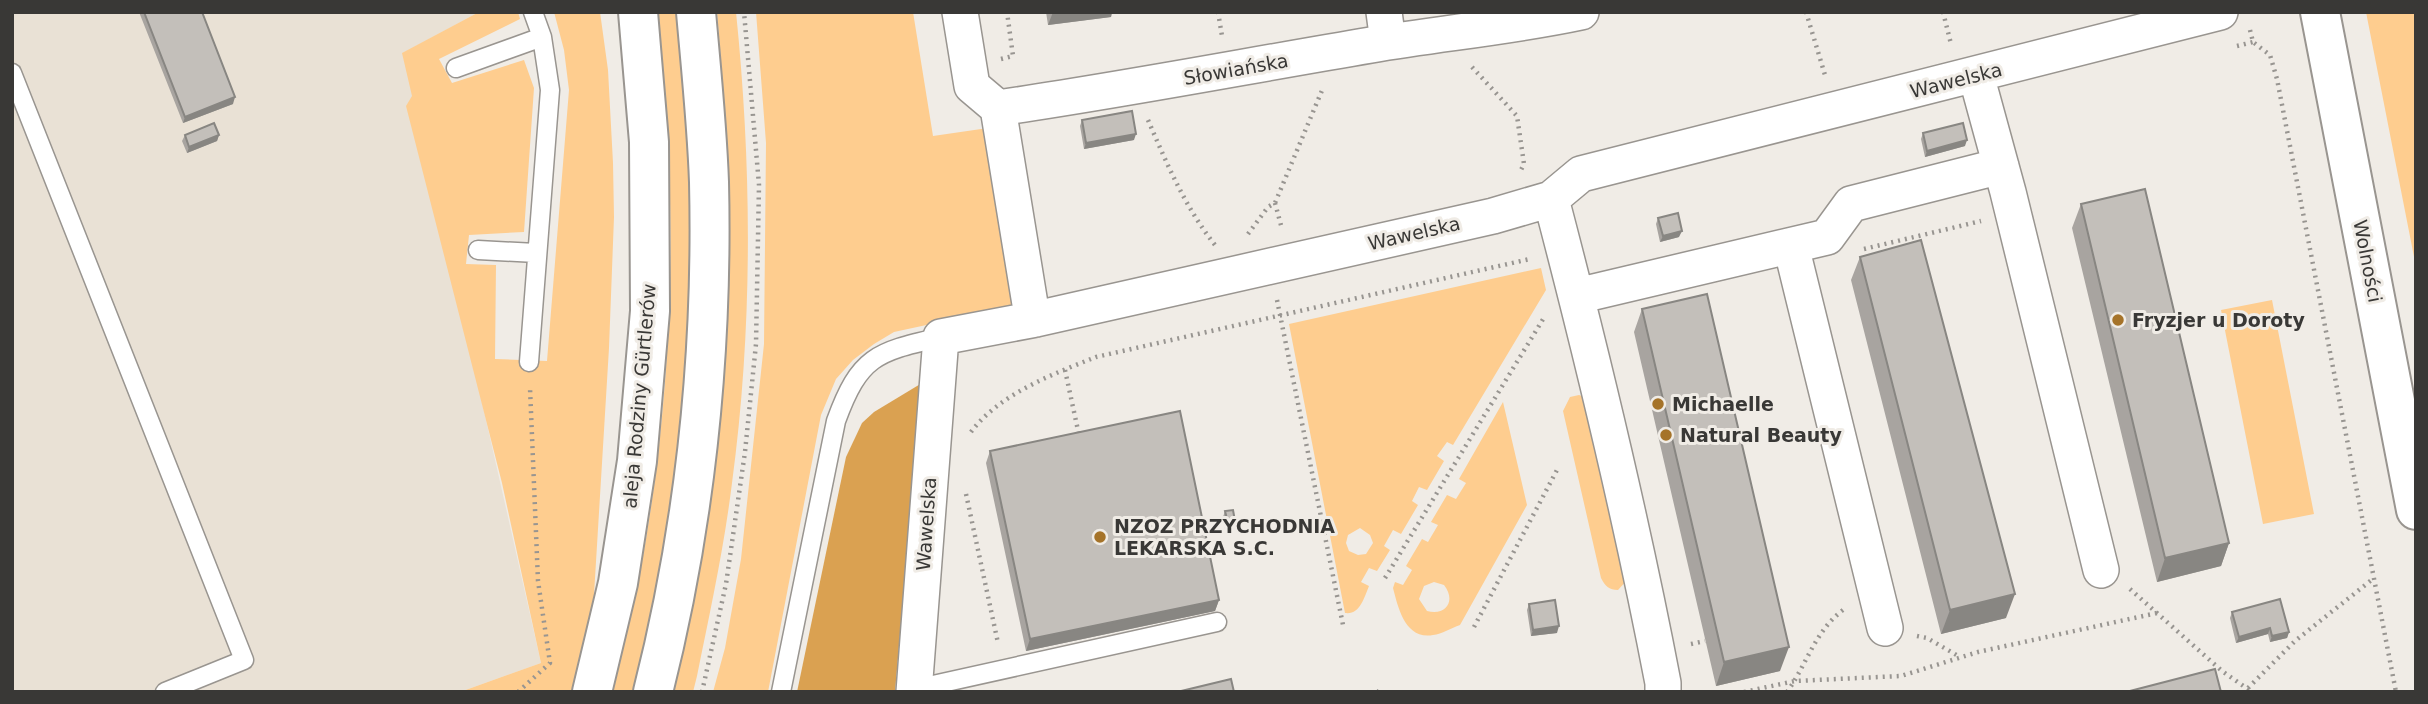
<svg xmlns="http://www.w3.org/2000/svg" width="2428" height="704" font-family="'DejaVu Sans',sans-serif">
	<rect width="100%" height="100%" fill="#f0ece6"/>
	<!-- built -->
	<path fill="#e9e1d5" d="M 12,12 L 479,12 L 403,53 L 541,663 L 460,692 L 12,692 Z"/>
	<!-- green -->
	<path fill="#fecd8f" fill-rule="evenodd" d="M 479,12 L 518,12 L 520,19 L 439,59 L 452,83 L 524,60 L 534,88 L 524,232 L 469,235 L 466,264 L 496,265 L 495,359 L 547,361 L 569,90 L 564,50 L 554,12 L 600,12 L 608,70 L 613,163 L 614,217 L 609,348 L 593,611 L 574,692 L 460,692 L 541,663 L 502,483 L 406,106 L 412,96 L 402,53 Z
		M 658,12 L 679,12 L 691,176 L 688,362 L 681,441 L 655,602 L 636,692 L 613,692 C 623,650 633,609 641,567 C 675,384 678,197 658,12 Z
		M 717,12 L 736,12 C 752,168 753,327 732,483 C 724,548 710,612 697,676 L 693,692 L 673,692 C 704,564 725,430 728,298 C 731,203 725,107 717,12 Z
		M 756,12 L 913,12 L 933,136 L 988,128 L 1019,305 L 894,332 L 874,344 L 853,360 L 836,379 L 821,415 L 768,692 L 713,692 L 725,648 L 741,559 L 764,344 L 766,143 Z
		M 2366,12 L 2416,12 L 2416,267 Z
		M 1541,268 L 1546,290 L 1453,445 L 1447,442 L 1437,456 L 1444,461 L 1427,490 L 1419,487 L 1412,501 L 1418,505 L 1401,534 L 1393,530 L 1384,546 L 1390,550 L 1377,571 L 1369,568 L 1361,582 L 1369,586 C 1364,598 1360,615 1345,613 L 1289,324 ZM 1360,528 L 1370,535 L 1373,543 L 1366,554 L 1358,555 L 1349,551 L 1346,543 L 1348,535 Z
		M 2272,300 L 2314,514 L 2263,524 L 2221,310 Z
		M 1579,395 L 1585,397 L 1628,579 L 1618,590 C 1609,590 1605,586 1601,578 L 1563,411 L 1570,397 Z
		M 1503,402 L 1527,505 L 1460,625 C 1451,628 1442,634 1433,635 C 1405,640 1398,607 1393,588 L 1395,582 L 1403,585 L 1412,570 L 1406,566 L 1422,539 L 1428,542 L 1438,525 L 1431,522 L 1447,495 L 1456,499 L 1466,483 L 1459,479 ZM 1434,582 L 1444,585 C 1456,600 1447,616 1427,611 L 1419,599 L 1424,586 Z"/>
	<!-- forest -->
	<path fill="#daa151" d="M 922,383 L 895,692 L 797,692 L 846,457 L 862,423 L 874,412 Z"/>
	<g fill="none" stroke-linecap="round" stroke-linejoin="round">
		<!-- service casing -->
		<g stroke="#999590" stroke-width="21">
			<path id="service" d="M 456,68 L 542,37
				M 12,73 L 244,660 L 165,692
				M 478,250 L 536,253
				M 529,362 L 550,90 L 542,37 L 533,12
				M 915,689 L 1217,622
				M 781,692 L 836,421 C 860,355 877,352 941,337"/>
		</g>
		<!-- minor casing -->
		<g stroke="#999590" stroke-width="38">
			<path id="minor" d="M 960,12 L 972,86 L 998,108 C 1122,90 1246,66 1371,45 C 1441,33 1511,27 1581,12
				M 1384,12 L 1388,42
				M 1976,75 L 2008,192 L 2101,570
				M 998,108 L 1030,304 L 1036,319
				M 1551,199 C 1593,359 1632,521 1663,683 L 1663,692
				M 1791,246 L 1885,628
				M 1577,296 L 1827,237 L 1851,204 L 2001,166
				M 914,692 L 941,337 L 1036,319 L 1493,216 L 1551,199 L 1581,174 L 2220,12"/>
		</g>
		<!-- tertiary casing -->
		<g stroke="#999590" stroke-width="42">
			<path id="tertiary" d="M 2320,12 L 2416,510
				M 592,692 L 618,583 L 637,461 L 650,311 L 649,142 L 638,12
				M 653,692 C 695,526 713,353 709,182 C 707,125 701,69 696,12"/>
		</g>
		<!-- path -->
		<path stroke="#989591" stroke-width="4.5" stroke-dasharray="2 5" stroke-linecap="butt" d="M 1218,12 L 1222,36
			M 1806,12 L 1825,75
			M 1943,12 L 1951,44
			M 2250,30 L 2253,42 L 2270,55 L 2277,79 L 2396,692
			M 2237,46 L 2253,42
			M 1001,59 L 1013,56 L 1007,12
			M 1472,67 L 1517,116 L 1524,164 L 1520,172
			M 1148,120 C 1167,164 1185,207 1215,245
			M 1275,203 L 1282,229
			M 1248,234 L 1268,207 L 1275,203 L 1323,88
			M 1864,249 L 1981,221
			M 1277,300 L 1343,625
			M 1065,370 L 1079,435
			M 971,432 C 999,394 1053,374 1096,357 L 1530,259
			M 966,494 L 998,643
			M 1385,578 L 1545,316
			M 2130,589 L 2222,671 L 2252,692
			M 1474,627 L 1557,470
			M 1917,636 L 1927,638 L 1960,657
			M 1691,644 L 1705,641
			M 2248,688 L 2295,641 L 2374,578
			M 518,692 L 550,663 L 538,581 L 530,388
			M 702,692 L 726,584 L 745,452 L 756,344 L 759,185 L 744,12
			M 1378,692 L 1381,688
			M 1744,692 L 1795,681 L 1901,676 L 1978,652 L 2157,613
			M 1787,692 C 1807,664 1815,631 1843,610"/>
		<!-- service -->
		<use href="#service" stroke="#fff" stroke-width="18"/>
		<!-- minor -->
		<use href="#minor" stroke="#fff" stroke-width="35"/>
		<!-- tertiary -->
		<use href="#tertiary" stroke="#fff" stroke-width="38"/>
	</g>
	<!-- wall -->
	<path fill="#a8a4a0" d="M 139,12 L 202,12 L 233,104 L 183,123 Z
		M 1046,12 L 1112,12 L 1111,17 L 1048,25 Z
		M 1082,120 L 1134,140 L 1084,149 L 1080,126 Z
		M 1923,133 L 1965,146 L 1925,157 L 1921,139 Z
		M 185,135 L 219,135 L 217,141 L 187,153 L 182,141 Z
		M 2081,204 L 2229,543 L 2221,566 L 2157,582 L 2072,228 Z
		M 1658,218 L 1679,237 L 1660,242 L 1656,224 Z
		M 1860,257 L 2006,618 L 1941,634 L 1851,280 Z
		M 1642,309 L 1780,671 L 1716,686 L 1634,332 Z
		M 990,451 L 1219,600 L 1215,611 L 1026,651 L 986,463 Z
		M 1225,511 L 1235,521 L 1233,527 L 1225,529 L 1223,517 Z
		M 1529,604 L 1557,633 L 1531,636 L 1527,610 Z
		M 2232,612 L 2289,632 L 2287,638 L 2270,642 L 2268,634 L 2236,643 L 2230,618 Z"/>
	<!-- shaded-wall -->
	<path fill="#888682" d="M 1053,12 L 1112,12 L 1111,17 L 1048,25 Z
		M 235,97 L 233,104 L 183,123 L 185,117 Z
		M 1136,134 L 1134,140 L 1084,149 L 1086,143 Z
		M 219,135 L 217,141 L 187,153 L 189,147 Z
		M 1967,140 L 1965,146 L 1925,157 L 1927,151 Z
		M 1682,231 L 1679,237 L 1660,242 L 1663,236 Z
		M 1235,521 L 1233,527 L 1225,529 L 1228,523 Z
		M 2229,543 L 2221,566 L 2157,582 L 2165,558 Z
		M 2015,594 L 2006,618 L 1941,634 L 1950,610 Z
		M 1219,600 L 1215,611 L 1026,651 L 1030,639 Z
		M 1559,626 L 1557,633 L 1531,636 L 1533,630 Z
		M 2270,628 L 2268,634 L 2236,643 L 2239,637 Z
		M 2289,632 L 2287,638 L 2270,642 L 2272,636 Z
		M 1789,647 L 1780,671 L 1716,686 L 1724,662 Z"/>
	<!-- building -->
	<path fill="#c3bfba" stroke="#888682" stroke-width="2" d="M 144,12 L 202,12 L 235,97 L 185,117 Z
		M 1132,111 L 1136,134 L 1086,143 L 1082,120 Z
		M 214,123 L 219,135 L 189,147 L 185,135 Z
		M 1963,123 L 1967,140 L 1927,151 L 1923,133 Z
		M 2145,189 L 2229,543 L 2165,558 L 2081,204 Z
		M 1678,213 L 1682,231 L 1663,236 L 1658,218 Z
		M 1921,240 L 2015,594 L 1950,610 L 1860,257 Z
		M 1707,294 L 1789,647 L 1724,662 L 1642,309 Z
		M 1180,411 L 1219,600 L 1030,639 L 990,451 Z
		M 1233,510 L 1235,521 L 1228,523 L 1225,511 Z
		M 2280,599 L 2289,632 L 2272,636 L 2270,628 L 2239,637 L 2232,612 Z
		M 1555,600 L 1559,626 L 1533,630 L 1529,604 Z
		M 2215,669 L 2221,692 L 2126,692 Z
		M 1231,679 L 1234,692 L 1177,692 Z"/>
	<!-- markers -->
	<g fill="#a57329" stroke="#f0ece6" stroke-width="2.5">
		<circle cx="2118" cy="320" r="7"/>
		<circle cx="1658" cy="404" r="7"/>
		<circle cx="1666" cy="435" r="7"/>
		<circle cx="1100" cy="537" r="7"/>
	</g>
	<g text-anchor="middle" stroke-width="6" stroke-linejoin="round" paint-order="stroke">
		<!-- street labels -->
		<g font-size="19" fill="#393836" stroke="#f0ece6">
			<text transform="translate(1236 69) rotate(-10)" y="7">Słowiańska</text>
			<text transform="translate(1956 80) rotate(-14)" y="7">Wawelska</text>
			<text transform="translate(1414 233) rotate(-13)" y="7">Wawelska</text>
			<text transform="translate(2368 261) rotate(79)" y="7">Wolności</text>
			<text transform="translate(639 396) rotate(-85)" y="7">aleja Rodziny Gürtlerów</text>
			<text transform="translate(926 524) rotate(-86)" y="7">Wawelska</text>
		</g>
		<!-- poi labels -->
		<g font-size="19" font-weight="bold" fill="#393836" stroke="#f0ece6" text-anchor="start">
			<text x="2132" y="327">Fryzjer u Doroty</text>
			<text x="1672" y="411">Michaelle</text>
			<text x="1680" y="442">Natural Beauty</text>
			<text x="1114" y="533">NZOZ PRZYCHODNIA<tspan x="1114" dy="22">LEKARSKA S.C.</tspan></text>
		</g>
	</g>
	<!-- border -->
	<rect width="2428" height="704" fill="none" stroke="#393836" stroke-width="28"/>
</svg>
